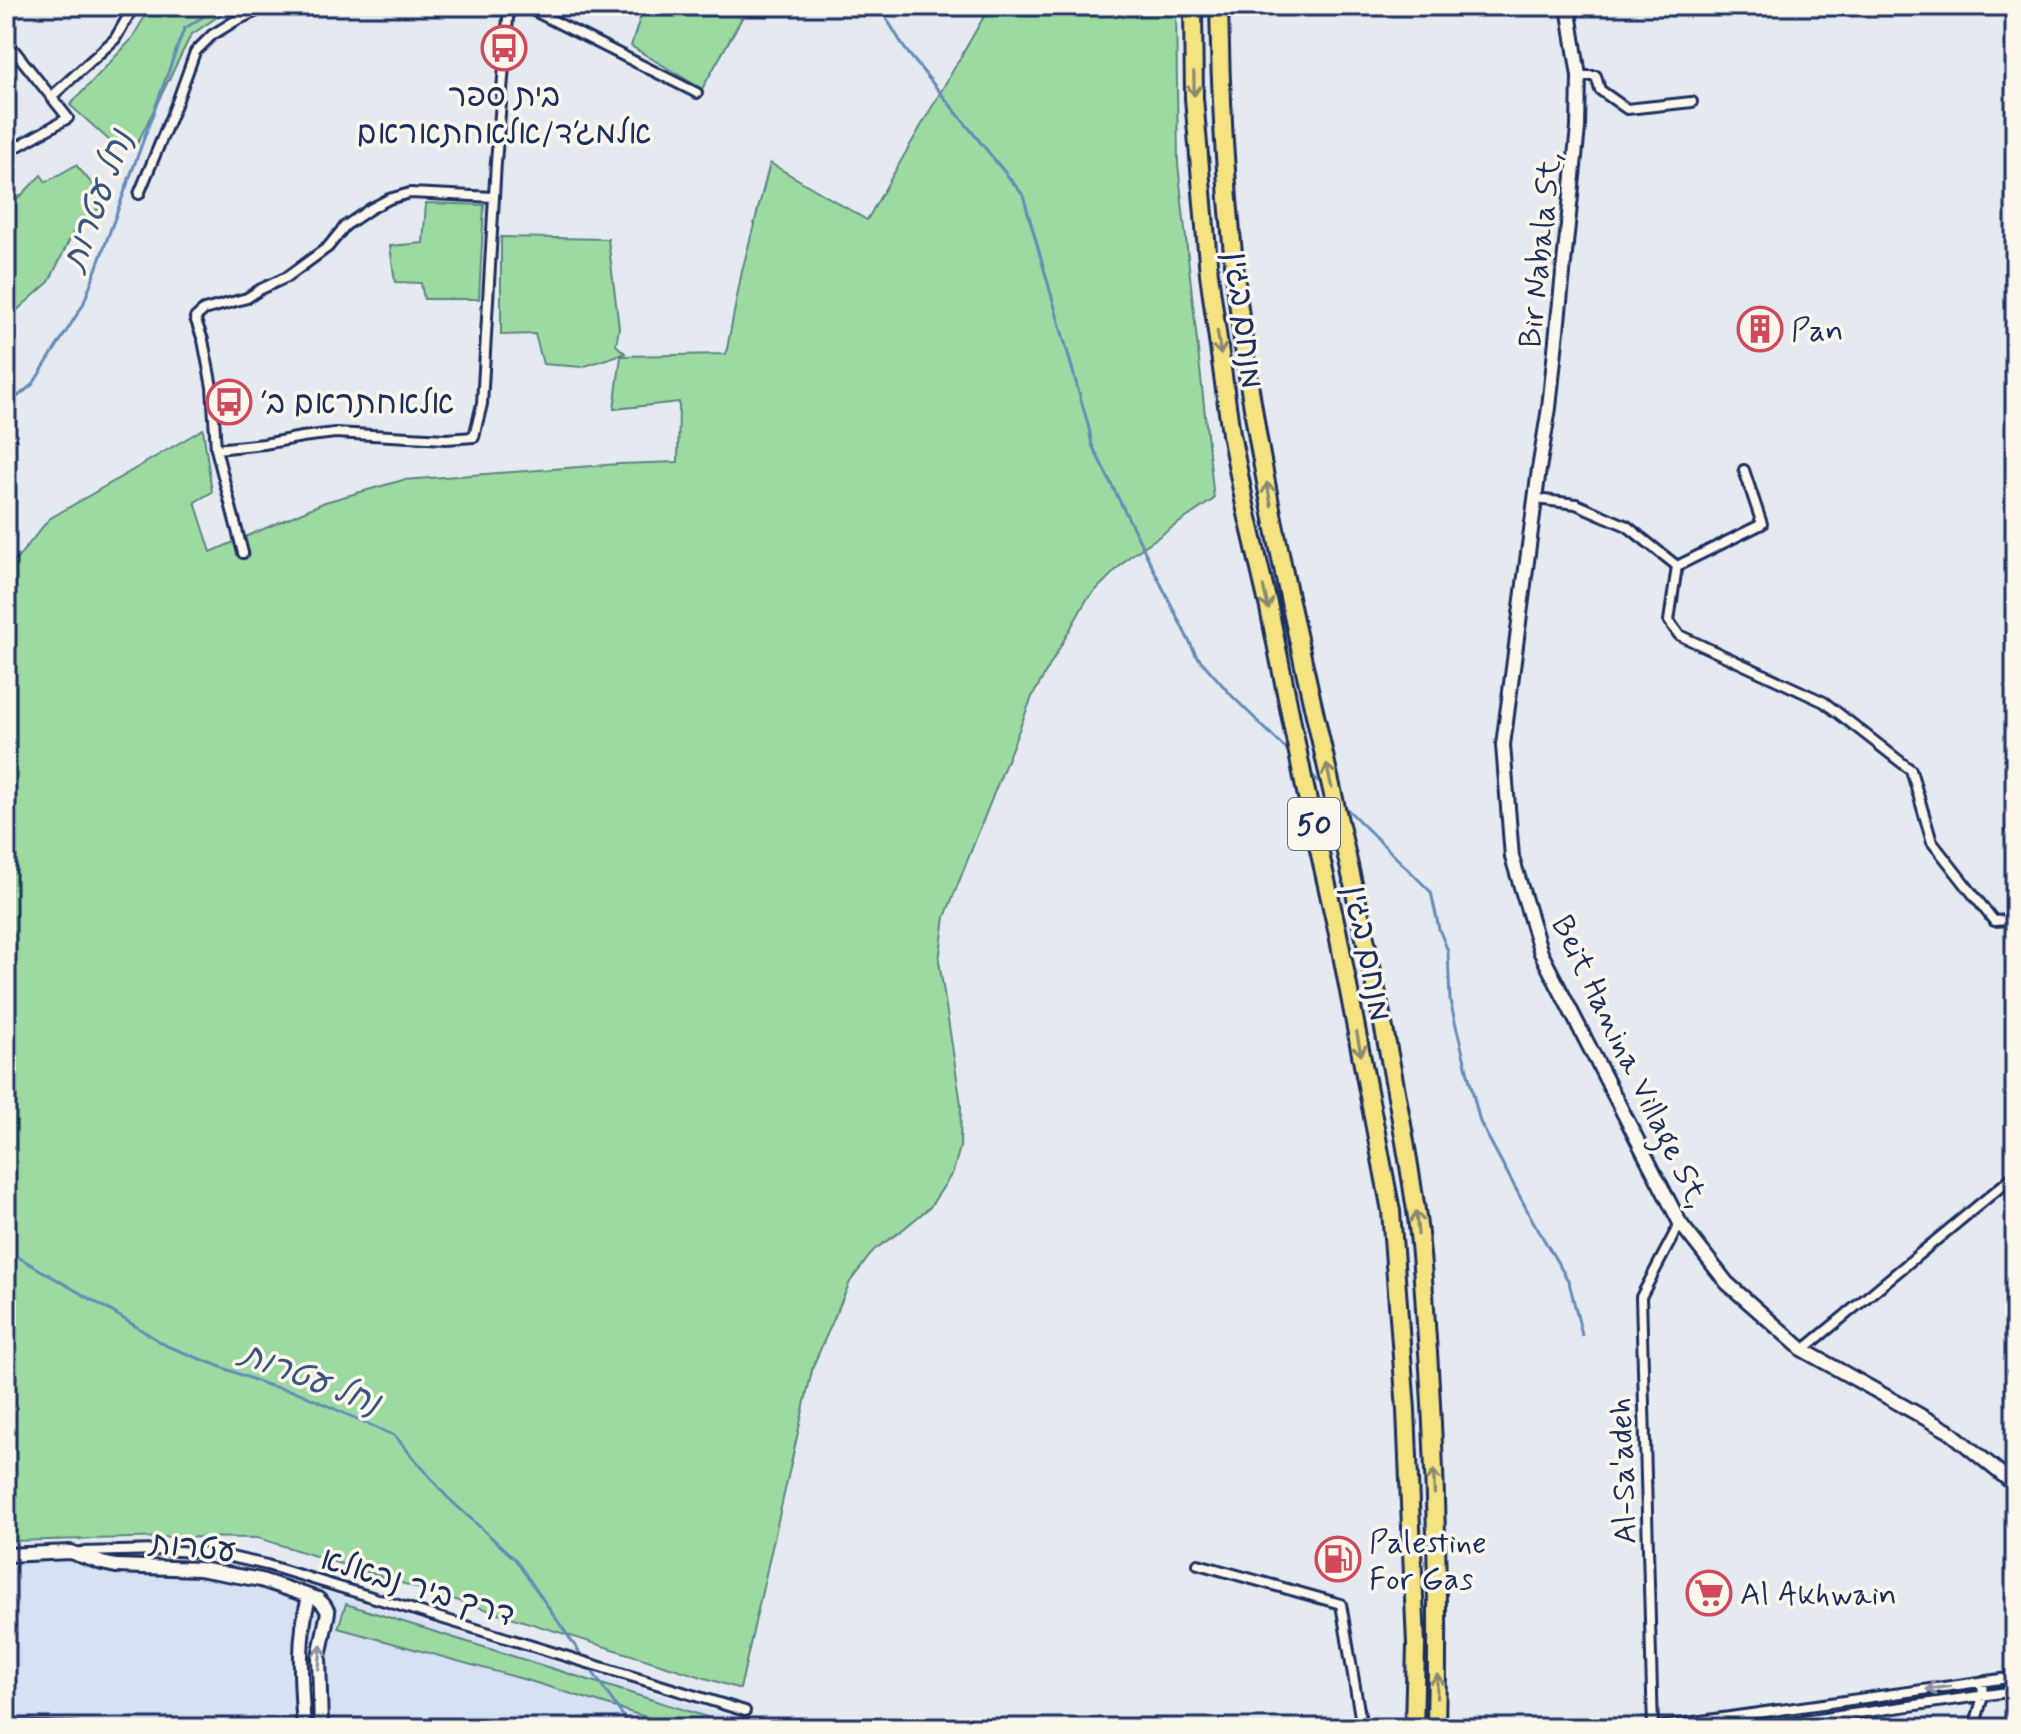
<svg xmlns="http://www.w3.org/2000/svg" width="2021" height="1734" font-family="Mynerve,'Playpen Sans Hebrew',sans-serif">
	<rect width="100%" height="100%" fill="#e5eaf0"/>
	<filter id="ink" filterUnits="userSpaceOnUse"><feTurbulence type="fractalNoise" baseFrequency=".0125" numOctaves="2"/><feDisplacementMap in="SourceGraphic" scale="16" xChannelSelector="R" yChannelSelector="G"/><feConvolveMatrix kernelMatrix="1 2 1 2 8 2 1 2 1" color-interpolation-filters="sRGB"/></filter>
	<g filter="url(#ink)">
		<!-- built -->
		<path fill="#d6e1f3" d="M 220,1559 L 759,1726 L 762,1728 L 6,1728 L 6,1563 Z"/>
		<!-- green -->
		<path fill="#9cdaa2" stroke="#5c8480" stroke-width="2" d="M 151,6 L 233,6 L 191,35 L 134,150 L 110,141 L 70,105 L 131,40 Z
			M 644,6 L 742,6 L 747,9 L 702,89 L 631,46 Z
			M 990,6 L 1176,6 L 1178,164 L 1214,499 L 1129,557 L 1087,599 L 1032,697 L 945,917 L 939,961 L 961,1104 L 960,1147 L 953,1172 L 930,1207 L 901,1231 L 874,1250 L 850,1282 L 813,1366 L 740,1689 L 258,1538 L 174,1537 L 6,1541 L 6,572 L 49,519 L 203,429 L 212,492 L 195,502 L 211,552 L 325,502 L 403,480 L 619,464 L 678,462 L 679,402 L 614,409 L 621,356 L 726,354 L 742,271 L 770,163 L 867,220 Z
			M 76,165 L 94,186 L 99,209 L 79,220 L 49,282 L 6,320 L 6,273 L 12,268 L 6,258 L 6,211 L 41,175 L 46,182 Z
			M 426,203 L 484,205 L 479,299 L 424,299 L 421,283 L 395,282 L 390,246 L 423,243 Z
			M 501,237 L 608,239 L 619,328 L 616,345 L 625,353 L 582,367 L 543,364 L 535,334 L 501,335 Z
			M 346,1604 L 742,1728 L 681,1728 L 530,1681 L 338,1628 Z"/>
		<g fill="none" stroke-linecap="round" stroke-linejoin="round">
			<!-- stream -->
			<path stroke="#668ab7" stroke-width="3" d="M 879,6 L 905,49 L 1023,195 L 1089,428 L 1092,445 L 1196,655 L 1232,696 L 1293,756
				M 6,406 L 33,384 L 83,305 L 184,29 L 219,6
				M 1309,772 L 1324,787
				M 1344,806 L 1431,892 L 1439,929 L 1448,951 L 1450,1001 L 1480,1122 L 1533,1221 L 1569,1282 L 1582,1335
				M 6,1250 L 111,1311 L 167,1346 L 267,1385 L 297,1392 L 395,1436 L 447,1497 L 515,1559 L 584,1659
				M 588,1665 L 631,1728"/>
			<!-- street casing -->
			<g stroke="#1b2f5e" stroke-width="14">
				<path id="street" d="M 524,6 L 697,93
					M 6,40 L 68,118 L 6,153
					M 1579,76 L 1596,76 L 1600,90 L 1627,109 L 1692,102
					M 51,97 L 115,39 L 134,6
					M 139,194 L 177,102 L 195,52 L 212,35 L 235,21 L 268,6
					M 216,449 L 264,444 L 302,437 L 335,433 L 446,439 L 474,437 L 482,404 L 496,162 L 509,6
					M 1536,499 L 1576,504 L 1627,526 L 1677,566 L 1669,621 L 1679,635 L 1824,702 L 1911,770 L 1932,842 L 1994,921 L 2009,920 L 2015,913
					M 243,553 L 216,449 L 212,387 L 203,340 L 195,318 L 204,310 L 247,298 L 261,289 L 287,277 L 328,247 L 345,226 L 370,209 L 389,199 L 410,193 L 494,197
					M 1677,566 L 1762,524 L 1744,470
					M 1803,1350 L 2015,1175
					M 81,1552 L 159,1550 L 213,1553 L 267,1565 L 745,1711
					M 1198,1564 L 1341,1604 L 1362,1728
					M 6,1726 L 76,1728
					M 1651,1728 L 2015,1677
					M 1653,1728 L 1641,1297 L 1680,1223
					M 1754,1728 L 2015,1691
					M 1974,1728 L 1983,1696 L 1982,1682"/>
			</g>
			<!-- secondary casing -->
			<g stroke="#1b2f5e" stroke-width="18">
				<path id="secondary" d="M 1568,6 L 1579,76 L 1578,128 L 1549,408 L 1539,469 L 1503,745 L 1512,857 L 1541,953 L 1680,1223 L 1727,1283 L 1803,1350 L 1950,1432 L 2015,1485
					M 6,1555 L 70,1552 L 102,1563 L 116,1566 L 199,1569 L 261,1580 L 318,1599 L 324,1605 L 328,1612 L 319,1657 L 321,1728
					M 304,1728 C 301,1685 297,1639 309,1597"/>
			</g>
			<!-- highway casing -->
			<g stroke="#1b2f5e" stroke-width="22">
				<path id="highway" d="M 1193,6 L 1194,98 L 1209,274 L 1231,434 L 1245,505 L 1269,608 L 1304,783 L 1338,934 L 1391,1211 L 1406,1410 L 1416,1645 L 1414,1728
					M 1219,6 C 1221,149 1233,292 1257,433 C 1302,691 1376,944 1415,1204 C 1423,1253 1424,1303 1428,1352 C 1436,1477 1439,1603 1436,1728"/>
			</g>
			<!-- street -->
			<use href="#street" stroke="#fbf7ec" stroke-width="8"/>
			<!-- secondary -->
			<use href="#secondary" stroke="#fbf7ec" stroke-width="12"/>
			<!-- highway -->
			<use href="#highway" stroke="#f5e382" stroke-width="16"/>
		</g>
		<!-- one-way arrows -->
		<defs><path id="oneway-shaft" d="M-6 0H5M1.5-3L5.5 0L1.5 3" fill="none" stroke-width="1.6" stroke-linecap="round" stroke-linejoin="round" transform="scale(2)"/></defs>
		<g stroke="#888970">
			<use href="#oneway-shaft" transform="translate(1194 84) rotate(89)"/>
			<use href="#oneway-shaft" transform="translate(1219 343) rotate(82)"/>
			<use href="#oneway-shaft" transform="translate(1269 494) rotate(-101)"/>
			<use href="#oneway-shaft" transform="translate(1266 598) rotate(77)"/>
			<use href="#oneway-shaft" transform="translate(1329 776) rotate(-103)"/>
			<use href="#oneway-shaft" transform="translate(1359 1044) rotate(79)"/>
			<use href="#oneway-shaft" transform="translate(1417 1223) rotate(-95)"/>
			<use href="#oneway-shaft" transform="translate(1434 1482) rotate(-92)"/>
			<use href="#oneway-shaft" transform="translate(1437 1686) rotate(-88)"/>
		</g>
		<g stroke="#8b93a5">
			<use href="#oneway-shaft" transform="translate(320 1657) rotate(-84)"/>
			<use href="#oneway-shaft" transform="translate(1938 1688) rotate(172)"/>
		</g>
	</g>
	<!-- icons -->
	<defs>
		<g id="bus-ring" transform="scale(2.3)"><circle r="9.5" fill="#fbf7ec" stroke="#d1495b" stroke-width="1.5"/><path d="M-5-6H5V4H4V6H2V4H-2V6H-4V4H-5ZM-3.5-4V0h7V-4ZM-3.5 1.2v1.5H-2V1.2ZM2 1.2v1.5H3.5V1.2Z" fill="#d1495b"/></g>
		<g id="building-ring" transform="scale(2.3)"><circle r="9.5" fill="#fbf7ec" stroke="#d1495b" stroke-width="1.5"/><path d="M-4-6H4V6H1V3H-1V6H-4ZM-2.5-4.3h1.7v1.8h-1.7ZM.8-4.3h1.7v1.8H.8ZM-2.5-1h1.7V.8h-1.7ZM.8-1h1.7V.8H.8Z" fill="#d1495b"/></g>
		<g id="fuel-ring" transform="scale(2.3)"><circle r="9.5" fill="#fbf7ec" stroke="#d1495b" stroke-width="1.5"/><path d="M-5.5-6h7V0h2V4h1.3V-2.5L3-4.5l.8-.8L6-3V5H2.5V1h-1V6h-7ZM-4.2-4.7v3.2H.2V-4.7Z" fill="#d1495b"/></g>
		<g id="supermarket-ring" transform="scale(2.3)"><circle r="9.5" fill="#fbf7ec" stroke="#d1495b" stroke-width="1.5"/><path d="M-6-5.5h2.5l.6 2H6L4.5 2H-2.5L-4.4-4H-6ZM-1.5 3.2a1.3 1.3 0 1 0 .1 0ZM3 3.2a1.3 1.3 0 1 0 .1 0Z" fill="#d1495b"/></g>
	</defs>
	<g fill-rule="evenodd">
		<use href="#bus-ring" x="504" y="48"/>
		<use href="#building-ring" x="1760" y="329"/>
		<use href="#bus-ring" x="229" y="402"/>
		<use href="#fuel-ring" x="1338" y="1559"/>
		<use href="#supermarket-ring" x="1709" y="1593"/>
	</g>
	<g text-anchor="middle" stroke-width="7" stroke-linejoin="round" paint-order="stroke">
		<!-- shield labels -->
		<rect fill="#fbf7ec" stroke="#5e6b89" stroke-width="2" x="1288" y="798" width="52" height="52" rx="6"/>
		<g font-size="30" font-weight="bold" fill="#1b2f5e">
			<text x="1314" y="834">50</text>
		</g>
		<!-- poi labels -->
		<g font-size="32" fill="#1b2f5e" stroke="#fbf7ec" text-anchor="start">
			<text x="504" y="106" text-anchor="middle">בית ספר<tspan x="504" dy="37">אלמג׳ד/אלאחתאראם</tspan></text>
			<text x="1791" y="340">Pan</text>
			<text x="260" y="413">אלאחתראם ב׳</text>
			<text x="1369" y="1552">Palestine<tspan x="1369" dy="37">For Gas</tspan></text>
			<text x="1740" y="1604">Al Akhwain</text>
		</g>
		<!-- street labels -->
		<g font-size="32" fill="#1b2f5e" stroke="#fbf7ec">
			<text transform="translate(1539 250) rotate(-84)" y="11">Bir Nabala St,</text>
			<text transform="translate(1245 320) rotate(83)" y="11">מנחם בגין</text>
			<text transform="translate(1369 953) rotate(79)" y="11">מנחם בגין</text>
			<text transform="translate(1631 1061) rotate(64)" y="11">Beit Hanina Village St,</text>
			<text transform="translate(1622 1471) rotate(-92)" y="11">Al-Sa'adeh</text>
			<text transform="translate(193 1546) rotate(6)" y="11">עטרות</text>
			<text transform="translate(418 1586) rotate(17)" y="11">דרך ביר נבאלא</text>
		</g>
		<!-- water labels -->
		<g font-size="34" font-style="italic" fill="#3a5583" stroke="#fbf7ec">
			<text transform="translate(96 200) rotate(-70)" y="12">נחל עטרות</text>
			<text transform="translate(311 1377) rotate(21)" y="12">נחל עטרות</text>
		</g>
	</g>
	<!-- margin -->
	<rect width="2021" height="1734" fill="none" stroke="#fbf7ec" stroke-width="32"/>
	<rect x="16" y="16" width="1989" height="1702" fill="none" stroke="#1b2f5e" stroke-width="3" filter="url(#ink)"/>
</svg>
